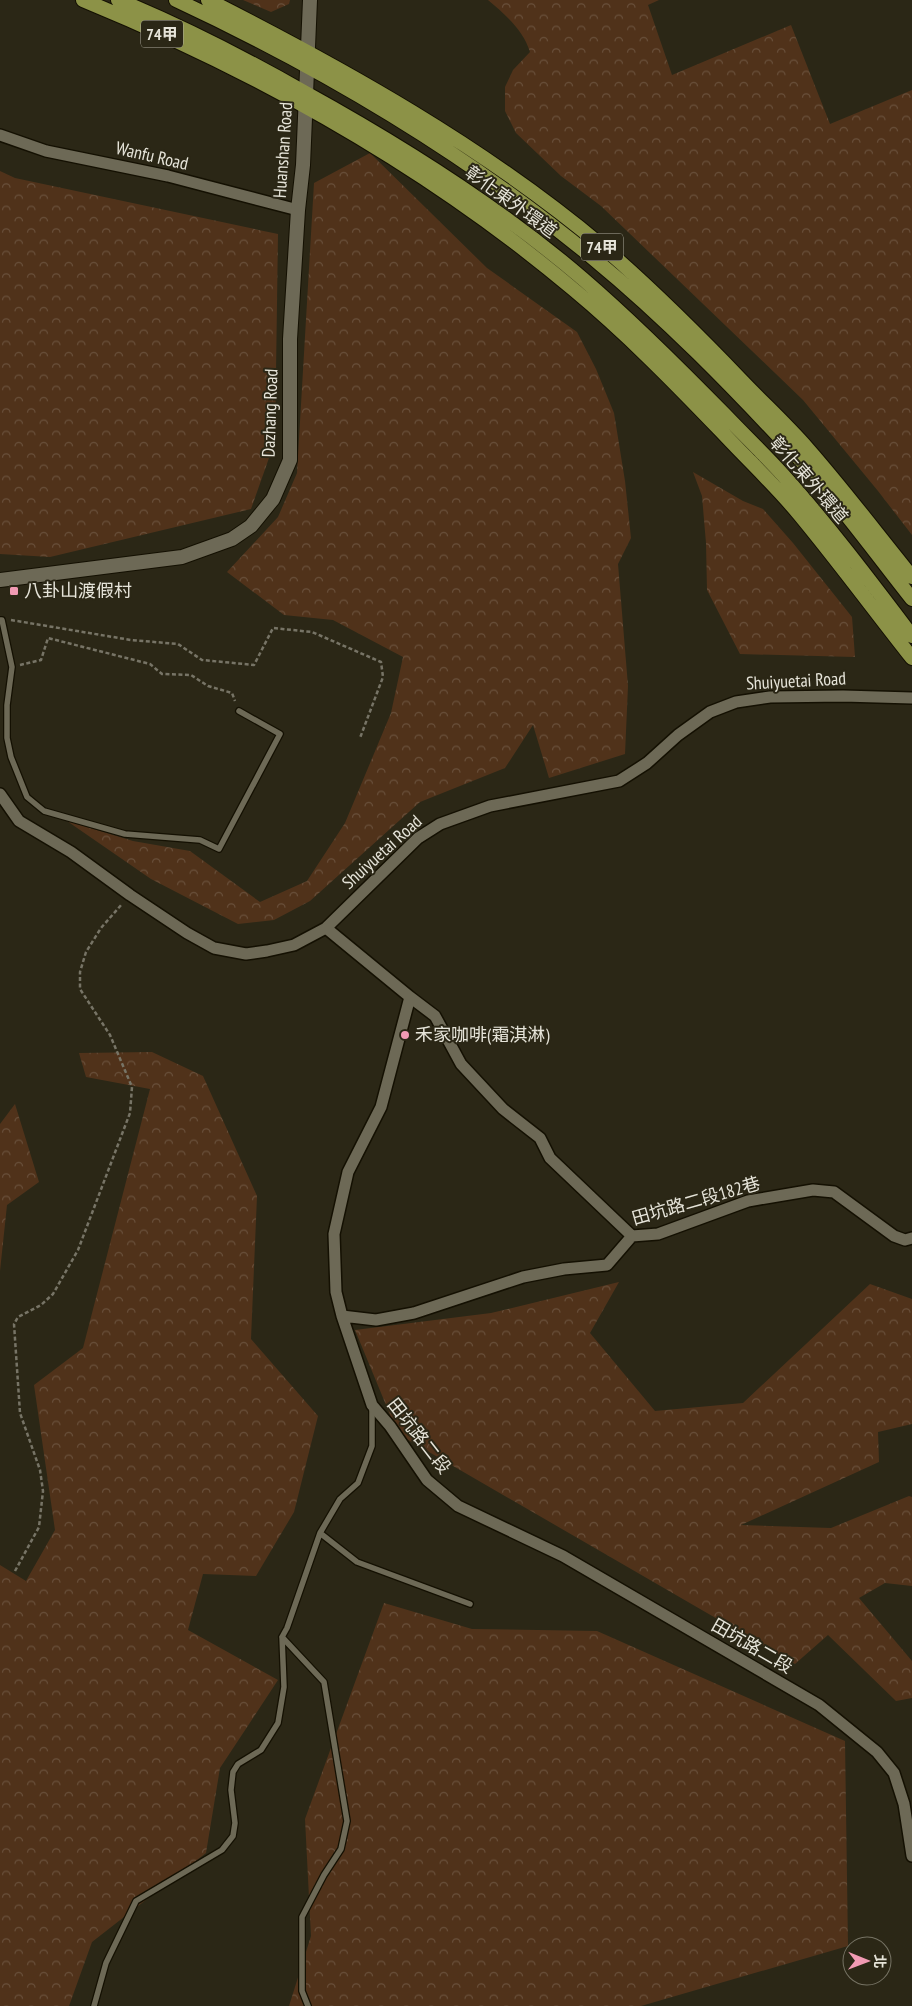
<svg xmlns="http://www.w3.org/2000/svg" width="912" height="2006" font-family="'PT Sans Narrow','Noto Sans TC',sans-serif">
	<defs>
		<pattern id="forest-crowns" width="20" height="18" patternUnits="userSpaceOnUse" patternTransform="scale(1.25)"><rect width="20" height="18" fill="#50321a"/><path d="M2 6a3 3 0 1 1 6 0M12 15a3 3 0 1 1 6 0" fill="none" stroke="#69503b"/></pattern>
	</defs>
	<rect width="100%" height="100%" fill="#2b2716"/>
	<!-- forest -->
	<path fill="url(#forest-crowns)" d="M 243,0 L 290,0 L 289,4 L 271,12 Z
		M 488,0 L 659,0 L 648,5 L 672,75 L 791,25 L 830,124 L 912,90 L 912,535 L 878,491 L 803,400 L 601,206 L 561,176 L 516,133 L 505,111 L 505,87 L 513,70 L 530,52 C 524,31 505,14 488,0 Z
		M 370,153 L 487,268 L 577,332 L 596,369 L 614,413 L 625,481 L 631,538 L 618,564 L 628,686 L 625,754 L 549,778 L 533,725 L 505,768 L 420,802 L 310,901 L 274,920 L 238,924 L 151,879 L 67,821 L 133,841 L 190,851 L 260,902 L 307,881 L 345,823 L 391,713 L 403,657 L 333,620 L 284,615 L 227,572 L 278,517 L 297,473 L 314,183 Z
		M 0,171 L 15,178 L 278,234 L 275,441 L 251,509 L 50,557 L 0,554 Z
		M 693,472 L 743,501 L 763,509 L 793,543 L 852,617 L 855,657 L 740,654 L 707,590 L 706,543 L 702,496 Z
		M 152,1052 L 203,1076 L 257,1196 L 251,1339 L 318,1416 L 294,1512 L 256,1576 L 203,1574 L 188,1630 L 278,1680 L 220,1768 L 206,1853 L 92,1942 L 69,2006 L 0,2006 L 0,1565 L 26,1581 L 55,1530 L 34,1385 L 83,1348 L 150,1089 L 86,1077 L 79,1053 Z
		M 15,1104 L 39,1182 L 7,1205 L 0,1271 L 0,1124 Z
		M 619,1282 L 590,1333 L 655,1411 L 743,1403 L 870,1284 L 912,1299 L 912,1424 L 878,1432 L 879,1462 L 741,1525 L 831,1528 L 909,1496 L 912,1497 L 912,1586 L 885,1583 L 859,1598 L 912,1661 L 912,1698 L 896,1701 L 828,1635 L 795,1664 L 398,1434 L 355,1330 L 491,1313 Z
		M 384,1603 L 472,1629 L 597,1631 L 845,1741 L 848,1946 L 641,2006 L 289,2006 L 311,1936 L 305,1819 Z"/>
	<g fill="none" stroke-linecap="round" stroke-linejoin="round">
		<!-- service casing -->
		<g stroke="#141002" stroke-width="8">
			<path id="service" d="M 0,620 L 2,620 L 12,667 L 7,705 L 7,738 L 11,757 L 27,797 L 44,811 L 125,834 L 200,840 L 219,849 L 280,734 L 239,711
				M 320,1533 L 357,1562 L 470,1604
				M 282,1637 L 324,1682 L 347,1821 L 341,1849 L 324,1875 L 302,1917 L 302,1991 L 308,2006
				M 94,2006 L 106,1963 L 136,1901 L 222,1850 L 233,1836 L 235,1823 L 231,1790 L 233,1772 L 238,1764 L 261,1750 L 278,1723 L 284,1687 L 282,1637 L 287,1628 L 320,1533 L 340,1499 L 358,1483 L 372,1446 L 372,1407"/>
		</g>
		<!-- minor casing -->
		<g stroke="#141002" stroke-width="14">
			<path id="minor" d="M 0,135 L 46,151 L 168,176 L 298,210
				M 0,794 L 19,821 L 71,852 L 130,895 L 187,933 L 214,948 L 246,954 L 267,951 L 294,945 L 326,928 L 418,838 L 440,824 L 490,806 L 619,781 L 647,763 L 678,735 L 710,712 L 736,702 L 770,697 L 843,696 L 912,698
				M 326,928 L 410,997 L 381,1107 L 348,1172 L 334,1234 L 336,1292 L 342,1316 L 372,1405 L 390,1426 L 427,1480 L 458,1506 L 563,1556 L 819,1705 L 877,1752 L 894,1773 L 904,1804 L 912,1856
				M 410,997 L 435,1016 L 461,1064 L 503,1109 L 540,1138 L 550,1158 L 632,1236
				M 342,1316 L 376,1320 L 414,1313 L 523,1277 L 564,1269 L 607,1265 L 632,1236 L 658,1234 L 748,1201 L 813,1190 L 834,1192 L 894,1236 L 905,1240 L 912,1238"/>
		</g>
		<!-- secondary casing -->
		<g stroke="#141002" stroke-width="16">
			<path id="secondary" d="M 0,580 L 182,557 L 232,539 L 251,526 L 273,499 L 290,460 L 290,339 L 298,210 L 303,165 L 310,0"/>
		</g>
		<!-- primary casing -->
		<g stroke="#141002" stroke-width="16">
			<path id="primary" d="M 83,0 C 258,72 428,167 573,289 C 626,333 674,382 721,431 C 747,459 775,485 799,514 C 838,561 874,610 912,658
				M 118,0 C 182,26 244,58 304,92 C 402,146 498,206 583,279 C 633,322 679,368 725,415 C 744,435 764,454 783,475 C 829,526 871,582 912,636
				M 176,0 C 324,69 467,154 593,258 C 666,318 733,387 797,456 C 838,501 874,551 912,599
				M 208,0 C 346,70 484,147 603,247 C 652,289 698,335 743,382 C 764,404 787,425 807,448 C 844,490 877,534 912,577"/>
		</g>
		<!-- path -->
		<path stroke="#777466" stroke-width="2.5" stroke-dasharray="4 2.5" stroke-linecap="butt" d="M 11,620 L 131,640 L 178,644 L 202,660 L 254,665 L 273,628 L 312,632 L 381,662 L 383,677 L 360,738
			M 20,665 L 41,660 L 48,638 L 150,664 L 162,674 L 191,675 L 208,686 L 232,693 L 235,701
			M 15,1571 L 39,1527 L 43,1491 L 40,1470 L 20,1413 L 14,1324 L 18,1317 L 41,1305 L 53,1294 L 78,1250 L 130,1113 L 132,1087 L 110,1035 L 80,989 L 80,972 L 86,952 L 101,928 L 122,904"/>
		<!-- service -->
		<use href="#service" stroke="#6d6956" stroke-width="5.5"/>
		<!-- minor -->
		<use href="#minor" stroke="#6d6956" stroke-width="11"/>
		<!-- secondary -->
		<use href="#secondary" stroke="#6d6956" stroke-width="14"/>
		<!-- primary -->
		<use href="#primary" stroke="#8c9247" stroke-width="14"/>
	</g>
	<!-- markers -->
	<g fill="#f19ab3" stroke="#2b2716" stroke-width="2">
		<rect x="9" y="586" width="10" height="10" rx="2.5"/>
		<circle cx="405" cy="1035" r="5"/>
	</g>
	<g text-anchor="middle" stroke-width="4" stroke-linejoin="round" paint-order="stroke">
		<!-- shield labels -->
		<g fill="#2b2716" stroke="#aeab9e" stroke-width="1">
			<rect x="141" y="20.5" width="42" height="27" rx="4"/>
			<rect x="581" y="233.5" width="42" height="27" rx="4"/>
		</g>
		<g font-size="16" font-weight="bold" fill="#e6e4d9">
			<text x="162" y="40">74甲</text>
			<text x="602" y="253">74甲</text>
		</g>
		<!-- street labels -->
		<g font-size="18" fill="#e6e4d9" stroke="#2b2716">
			<text transform="translate(283 150) rotate(-86)" y="6">Huanshan Road</text>
			<text transform="translate(152 156) rotate(13)" y="6">Wanfu Road</text>
			<text transform="translate(511 202) rotate(36)" y="6">彰化東外環道</text>
			<text transform="translate(270 413) rotate(-88)" y="6">Dazhang Road</text>
			<text transform="translate(809 480) rotate(49)" y="6">彰化東外環道</text>
			<text transform="translate(796 681) rotate(-3)" y="6">Shuiyuetai Road</text>
			<text transform="translate(382 852) rotate(-42)" y="6">Shuiyuetai Road</text>
			<text transform="translate(696 1201) rotate(-16)" y="6">田坑路二段182巷</text>
			<text transform="translate(419 1436) rotate(52)" y="6">田坑路二段</text>
			<text transform="translate(752 1646) rotate(30)" y="6">田坑路二段</text>
		</g>
		<!-- poi labels -->
		<g font-size="18" fill="#e6e4d9" stroke="#2b2716" text-anchor="start">
			<text x="24" y="597">八卦山渡假村</text>
			<text x="415" y="1041">禾家咖啡(霜淇淋)</text>
		</g>
	</g>
	<!-- north arrow -->
	<g transform="translate(867 1961) rotate(91)"><circle r="24" fill="#2b2716" stroke="#767364"/>
	<path d="M0-4L9 19L0 12L-9 19Z" fill="#f19ab3"/>
	<text y="-8" font-size="14" font-weight="bold" text-anchor="middle" fill="#e6e4d9">北</text>
	</g>
</svg>
